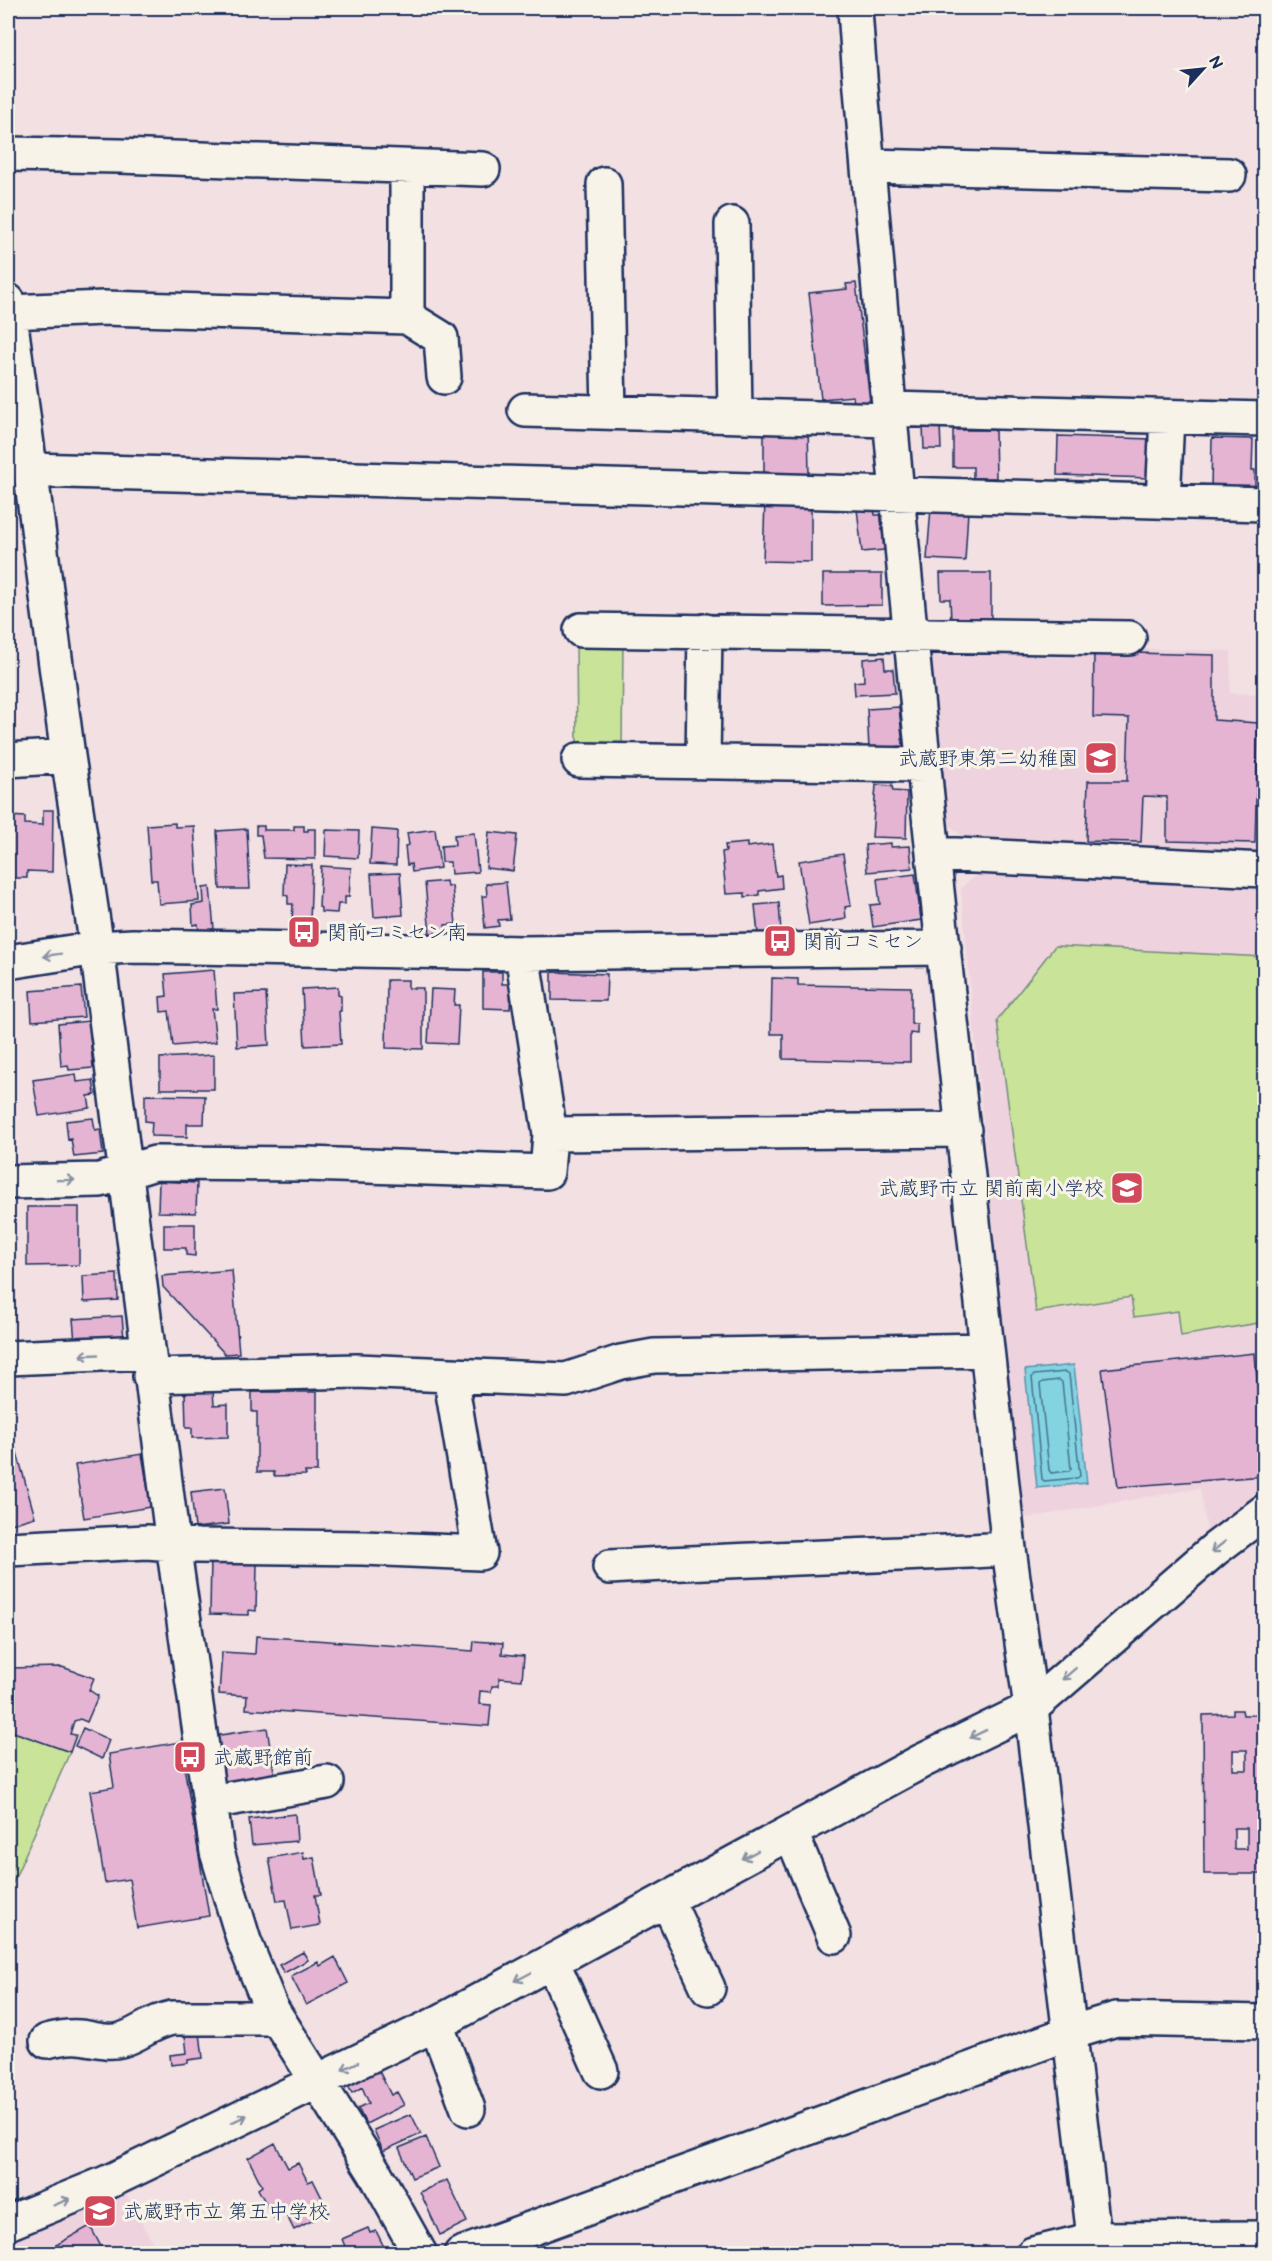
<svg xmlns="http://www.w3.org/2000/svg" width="1272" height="2261" font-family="'Balsamiq Sans','Klee One',sans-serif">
	<rect width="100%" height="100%" fill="#f2e0e2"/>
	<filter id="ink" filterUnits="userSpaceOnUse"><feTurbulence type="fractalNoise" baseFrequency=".0167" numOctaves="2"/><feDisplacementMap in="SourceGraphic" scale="12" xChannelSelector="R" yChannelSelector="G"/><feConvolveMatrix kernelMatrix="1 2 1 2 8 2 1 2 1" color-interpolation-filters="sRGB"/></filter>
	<g filter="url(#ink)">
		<!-- built -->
		<path fill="#eed3de" d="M 943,644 L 1231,651 L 1230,693 L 1264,694 L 1264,855 L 968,841 L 945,821 L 928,660 Z
			M 976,874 L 1264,886 L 1264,1499 L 1209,1542 L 1200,1488 L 1020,1519 L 961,888 Z
			M 124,2190 L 158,2253 L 8,2254 L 8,2233 Z"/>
		<!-- green -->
		<path fill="#c9e399" stroke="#72897c" stroke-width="1.5" d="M 576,641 L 623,642 L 622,749 L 577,750 Z
			M 1055,946 L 1264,957 L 1264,1322 L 1181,1336 L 1178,1311 L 1134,1317 L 1131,1297 L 1036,1312 L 997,1020 Z
			M 8,1730 L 70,1752 L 8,1894 Z"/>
		<!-- water -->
		<path fill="#83d3e0" stroke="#5991ac" stroke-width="1.5" d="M 1074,1365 L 1087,1483 L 1037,1488 L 1025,1370 Z"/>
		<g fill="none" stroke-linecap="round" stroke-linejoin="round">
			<!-- shore -->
			<path stroke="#457192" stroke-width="1.5" d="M 1066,1372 L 1069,1374 L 1080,1476 L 1077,1478 L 1044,1481 L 1042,1479 L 1032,1377 L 1034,1375 Z
				M 1059,1380 L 1062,1382 L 1071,1469 L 1069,1471 L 1051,1473 L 1049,1470 L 1040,1384 L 1043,1382 Z"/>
		</g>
		<!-- building -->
		<path fill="#e5b4d3" stroke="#1b2f5e" stroke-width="1.5" fill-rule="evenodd" d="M 856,283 L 870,402 L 854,404 L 853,396 L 821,399 L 809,293 L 847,289 L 846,284 Z
			M 764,421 L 808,422 L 809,476 L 764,474 Z
			M 940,425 L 941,449 L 924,449 L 923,426 Z
			M 953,430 L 995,430 L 996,478 L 973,478 L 973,467 L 953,467 Z
			M 1058,436 L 1151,439 L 1150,478 L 1057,475 Z
			M 1212,438 L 1253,439 L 1252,470 L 1255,470 L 1255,492 L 1211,490 Z
			M 1260,472 L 1264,472 L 1264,490 L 1260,490 Z
			M 765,500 L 811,501 L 811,562 L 763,561 Z
			M 874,507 L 875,515 L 881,515 L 884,550 L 862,552 L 857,509 Z
			M 931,508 L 968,511 L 965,561 L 927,559 Z
			M 940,573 L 991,573 L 991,620 L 951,621 L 950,599 L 941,599 Z
			M 823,574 L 882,574 L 882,605 L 823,606 Z
			M 1094,652 L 1214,655 L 1214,720 L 1258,723 L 1255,843 L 1167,841 L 1167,797 L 1143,796 L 1141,842 L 1086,841 L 1088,781 L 1127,781 L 1129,718 L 1093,717 Z
			M 884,657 L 885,669 L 893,669 L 895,693 L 855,695 L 854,682 L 864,681 L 863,659 Z
			M 899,707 L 903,746 L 869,749 L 867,709 Z
			M 876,785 L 892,786 L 893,791 L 907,792 L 906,838 L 872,837 Z
			M 43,810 L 53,810 L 52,872 L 27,871 L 27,878 L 8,878 L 8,816 L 25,817 L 25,824 L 43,825 Z
			M 175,823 L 175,827 L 194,826 L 199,901 L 159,904 L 157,880 L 151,880 L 147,825 Z
			M 256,826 L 264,826 L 264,830 L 294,830 L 294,826 L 304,826 L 304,831 L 308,831 L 308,829 L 315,829 L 315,859 L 264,858 L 261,835 L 256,835 Z
			M 247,829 L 250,889 L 220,889 L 217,831 Z
			M 372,829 L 397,831 L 396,865 L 370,864 Z
			M 435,829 L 440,868 L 412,872 L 411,864 L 407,865 L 405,846 L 409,845 L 407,833 Z
			M 326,830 L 359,831 L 358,858 L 325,856 Z
			M 489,832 L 517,835 L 513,871 L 486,868 Z
			M 474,833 L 478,872 L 451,874 L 450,862 L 442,862 L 441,846 L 455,845 L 454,835 Z
			M 747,843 L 747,847 L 772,844 L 776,876 L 781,875 L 782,888 L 759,891 L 759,895 L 745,897 L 745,893 L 726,894 L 722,852 L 726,851 L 725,845 Z
			M 891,843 L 891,847 L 910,846 L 912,868 L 867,872 L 865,845 Z
			M 843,854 L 851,906 L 845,907 L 846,919 L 809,925 L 799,861 Z
			M 285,864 L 312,865 L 310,922 L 292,921 L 293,904 L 288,904 L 288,896 L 284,895 Z
			M 321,866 L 351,868 L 349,897 L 345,897 L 345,904 L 338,904 L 337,913 L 321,912 L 321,908 L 319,907 Z
			M 400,873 L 403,915 L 374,917 L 371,874 Z
			M 915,874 L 921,920 L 873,927 L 870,905 L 880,904 L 877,879 Z
			M 446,881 L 447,887 L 452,886 L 456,924 L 445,925 L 446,932 L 430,934 L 425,883 Z
			M 506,882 L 510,919 L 498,920 L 499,926 L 485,928 L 482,896 L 487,896 L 486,884 Z
			M 210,887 L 214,929 L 199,931 L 198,924 L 193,925 L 192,905 L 204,903 L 203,888 Z
			M 779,903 L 781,932 L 758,934 L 755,905 Z
			M 214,970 L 217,1009 L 212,1009 L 216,1042 L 173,1046 L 169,1011 L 161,1012 L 160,997 L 167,996 L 165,974 Z
			M 483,972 L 502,972 L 502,984 L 511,984 L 510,1009 L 483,1008 Z
			M 552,972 L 607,974 L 606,1001 L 552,1000 Z
			M 772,978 L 798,979 L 798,985 L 911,987 L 911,1024 L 917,1024 L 917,1034 L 910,1033 L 910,1062 L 783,1059 L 783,1034 L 771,1034 Z
			M 387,980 L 408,980 L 408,988 L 423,988 L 423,1049 L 386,1048 Z
			M 81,987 L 84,1017 L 32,1021 L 30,991 Z
			M 338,987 L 338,995 L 341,996 L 341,1011 L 339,1011 L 341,1044 L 305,1046 L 302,989 Z
			M 431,989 L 455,990 L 454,1005 L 459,1005 L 457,1044 L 428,1043 Z
			M 266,993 L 269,1045 L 237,1047 L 234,994 Z
			M 89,1021 L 93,1068 L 69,1070 L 68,1065 L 61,1066 L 58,1024 Z
			M 214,1055 L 214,1089 L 160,1089 L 160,1058 Z
			M 76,1074 L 77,1082 L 93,1080 L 95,1095 L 88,1096 L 90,1108 L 39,1116 L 33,1080 Z
			M 145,1095 L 205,1096 L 204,1124 L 187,1124 L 187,1137 L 151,1136 L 152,1122 L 145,1121 Z
			M 93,1118 L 95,1130 L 100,1129 L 103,1154 L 74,1157 L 71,1139 L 68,1140 L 66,1121 Z
			M 159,1181 L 197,1183 L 196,1213 L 158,1212 Z
			M 27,1207 L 79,1207 L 79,1265 L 27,1266 Z
			M 164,1224 L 195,1224 L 195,1256 L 186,1255 L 186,1248 L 164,1248 Z
			M 232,1270 L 239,1353 L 225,1354 L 163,1287 L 162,1276 Z
			M 117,1274 L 118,1300 L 84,1302 L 83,1276 Z
			M 122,1316 L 124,1339 L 75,1342 L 73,1319 Z
			M 1255,1353 L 1264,1476 L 1118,1487 L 1102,1369 Z
			M 185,1391 L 213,1391 L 214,1405 L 228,1404 L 228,1437 L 192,1438 L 192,1428 L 186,1428 Z
			M 252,1392 L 317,1392 L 317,1472 L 305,1472 L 306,1475 L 274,1476 L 274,1472 L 257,1472 L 257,1412 L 252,1412 Z
			M 16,1449 L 35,1517 L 8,1525 L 8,1451 Z
			M 142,1454 L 151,1507 L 84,1518 L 75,1465 Z
			M 225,1488 L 229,1524 L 195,1528 L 191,1492 Z
			M 211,1557 L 249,1558 L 249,1564 L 257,1564 L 256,1611 L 249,1610 L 249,1615 L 210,1614 Z
			M 256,1636 L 473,1651 L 474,1641 L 503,1643 L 502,1654 L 524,1656 L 522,1680 L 499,1678 L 499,1686 L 492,1686 L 491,1692 L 480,1691 L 479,1704 L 491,1705 L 489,1726 L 246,1709 L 247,1696 L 219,1694 L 222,1652 L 255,1654 Z
			M 62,1667 L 94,1678 L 89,1690 L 98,1696 L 87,1722 L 80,1719 L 74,1721 L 70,1734 L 76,1735 L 70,1752 L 8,1730 L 8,1668 Z
			M 1233,1710 L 1242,1710 L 1243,1715 L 1264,1715 L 1264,1874 L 1204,1874 L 1203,1715 L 1233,1714 ZM 1233,1750 L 1247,1750 L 1247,1770 L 1233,1770 ZM 1234,1828 L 1247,1828 L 1247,1849 L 1234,1849 Z
			M 83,1728 L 109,1740 L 102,1759 L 75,1746 Z
			M 267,1728 L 274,1772 L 270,1776 L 226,1783 L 226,1781 L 222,1782 L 214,1736 Z
			M 180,1742 L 209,1916 L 137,1928 L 129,1879 L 105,1883 L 90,1791 L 114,1787 L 109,1754 Z
			M 295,1814 L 297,1841 L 252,1845 L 249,1819 Z
			M 303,1852 L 304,1859 L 314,1857 L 321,1895 L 315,1895 L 320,1925 L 292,1930 L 286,1900 L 277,1901 L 269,1858 Z
			M 303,1952 L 308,1960 L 284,1973 L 279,1965 Z
			M 335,1957 L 348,1983 L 306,2005 L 291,1976 L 318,1962 L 320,1966 Z
			M 200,2033 L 203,2058 L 188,2060 L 188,2063 L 171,2065 L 170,2055 L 187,2053 L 185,2035 Z
			M 378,2069 L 391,2095 L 397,2092 L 404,2105 L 366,2124 L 358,2108 L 369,2103 L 362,2087 L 352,2093 L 347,2084 Z
			M 411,2114 L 421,2134 L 383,2151 L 374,2130 Z
			M 426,2137 L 439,2167 L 412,2178 L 399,2148 Z
			M 275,2143 L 288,2168 L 298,2163 L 308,2182 L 313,2180 L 329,2212 L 294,2230 L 285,2212 L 274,2218 L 258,2189 L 262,2186 L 248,2158 Z
			M 447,2180 L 467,2222 L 440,2235 L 420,2192 Z
			M 90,2226 L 105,2254 L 40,2254 Z
			M 368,2228 L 370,2233 L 376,2231 L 387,2253 L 348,2254 L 342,2239 Z"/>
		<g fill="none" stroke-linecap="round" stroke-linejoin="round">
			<!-- minor casing -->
			<g stroke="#1b2f5e" stroke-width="38">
				<path id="minor" d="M 855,8 C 861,106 872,204 880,302 C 915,719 964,1134 1009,1549 L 1031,1708 L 1096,2254
					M 8,154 L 119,156 L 483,169
					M 868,166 L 1229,175
					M 604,184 L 609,412
					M 732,224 L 735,415
					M 8,301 L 68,756 L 97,948 L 173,1544 L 217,1852 L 244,1941 L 271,2008 L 375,2173 L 420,2254
					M 9,312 L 104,308 L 407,317 L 407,167
					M 407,317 L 441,338 L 444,377
					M 889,409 L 1264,419
					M 525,410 L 889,420
					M 30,470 L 1264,504
					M 1163,501 L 1167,417
					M 581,630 L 1129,638
					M 8,760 L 68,756
					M 579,760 L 925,765
					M 703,761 L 705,631
					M 935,854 L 1264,870
					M 8,962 L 97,948 L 133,946 L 522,953 L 944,948
					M 550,1134 L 964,1130
					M 8,1182 L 100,1180 L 155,1163 L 307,1164 L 547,1172 L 550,1134 L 522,953
					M 8,1358 L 147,1352
					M 150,1376 L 357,1371 L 566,1380 L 621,1362 L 654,1356 L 987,1350
					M 8,1549 L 147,1542 L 198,1546 L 363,1548 L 480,1553 L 450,1375
					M 610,1567 C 743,1559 876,1556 1009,1549
					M 210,1802 L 327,1782
					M 791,1833 L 834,1936
					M 667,1900 L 708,1988
					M 552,1961 L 601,2071
					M 436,2024 L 468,2109
					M 47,2041 C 58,2038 67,2036 79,2037 C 93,2038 106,2044 121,2040 C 139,2035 151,2022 172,2018 L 277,2018
					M 8,2223 L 106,2183 L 436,2024 L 922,1761 L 1031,1708 L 1215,1549 L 1264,1512
					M 461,2254 L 1070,2033 L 1116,2019 L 1264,2022
					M 1033,2254 L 1094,2239 L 1264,2238"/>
			</g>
			<!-- minor -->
			<use href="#minor" stroke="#f7f3e8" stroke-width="33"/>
		</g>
		<!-- one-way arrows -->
		<defs><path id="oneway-shaft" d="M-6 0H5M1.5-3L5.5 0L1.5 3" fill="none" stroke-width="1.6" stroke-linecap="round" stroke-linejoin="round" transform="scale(1.5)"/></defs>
		<g stroke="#8991a3">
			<use href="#oneway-shaft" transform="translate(52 955) rotate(171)"/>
			<use href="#oneway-shaft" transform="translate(66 1180) rotate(-1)"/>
			<use href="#oneway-shaft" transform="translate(89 1355) rotate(177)"/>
			<use href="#oneway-shaft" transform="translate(1218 1547) rotate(142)"/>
			<use href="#oneway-shaft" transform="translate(1069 1674) rotate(139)"/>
			<use href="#oneway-shaft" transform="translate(978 1734) rotate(154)"/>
			<use href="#oneway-shaft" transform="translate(750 1855) rotate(152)"/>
			<use href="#oneway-shaft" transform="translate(523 1977) rotate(152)"/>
			<use href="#oneway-shaft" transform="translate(350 2066) rotate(154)"/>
			<use href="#oneway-shaft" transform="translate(239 2119) rotate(-26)"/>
			<use href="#oneway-shaft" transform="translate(62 2202) rotate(-22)"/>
		</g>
	</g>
	<!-- icons -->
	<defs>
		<g id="school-square" transform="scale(1.725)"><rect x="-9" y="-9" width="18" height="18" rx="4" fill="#d1495b" stroke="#f7f3e8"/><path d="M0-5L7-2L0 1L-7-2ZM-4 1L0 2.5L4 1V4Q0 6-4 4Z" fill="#fff"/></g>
		<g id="bus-square" transform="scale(1.725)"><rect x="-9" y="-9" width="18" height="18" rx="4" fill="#d1495b" stroke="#f7f3e8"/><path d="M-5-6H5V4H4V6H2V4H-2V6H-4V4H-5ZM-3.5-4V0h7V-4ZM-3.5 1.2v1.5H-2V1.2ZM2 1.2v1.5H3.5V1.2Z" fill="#fff"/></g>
	</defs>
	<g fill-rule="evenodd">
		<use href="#school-square" x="1101" y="758"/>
		<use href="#bus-square" x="304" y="932"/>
		<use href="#bus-square" x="780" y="941"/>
		<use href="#school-square" x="1127" y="1188"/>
		<use href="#bus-square" x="190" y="1757"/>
		<use href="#school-square" x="100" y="2211"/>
	</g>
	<g text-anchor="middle" stroke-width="6" stroke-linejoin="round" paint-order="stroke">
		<!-- poi labels -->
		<g font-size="20" fill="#1b2f5e" stroke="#f7f3e8" text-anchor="start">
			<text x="1078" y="765" text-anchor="end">武蔵野東第二幼稚園</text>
			<text x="327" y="939">関前コミセン南</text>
			<text x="803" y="948">関前コミセン</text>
			<text x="1104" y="1195" text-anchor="end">武蔵野市立 関前南小学校</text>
			<text x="213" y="1764">武蔵野館前</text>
			<text x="123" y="2218">武蔵野市立 第五中学校</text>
		</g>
	</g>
	<!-- margin -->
	<rect width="1272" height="2261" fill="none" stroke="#f7f3e8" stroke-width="30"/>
	<rect x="15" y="15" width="1242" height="2231" fill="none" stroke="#1b2f5e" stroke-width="2" filter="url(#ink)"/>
	<!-- north arrow -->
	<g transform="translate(1203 69) rotate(63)" stroke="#f7f3e8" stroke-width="4.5" paint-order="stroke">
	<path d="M0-4.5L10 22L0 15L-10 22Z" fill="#1b2f5e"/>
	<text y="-9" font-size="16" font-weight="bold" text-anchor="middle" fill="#1b2f5e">N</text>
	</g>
</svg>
